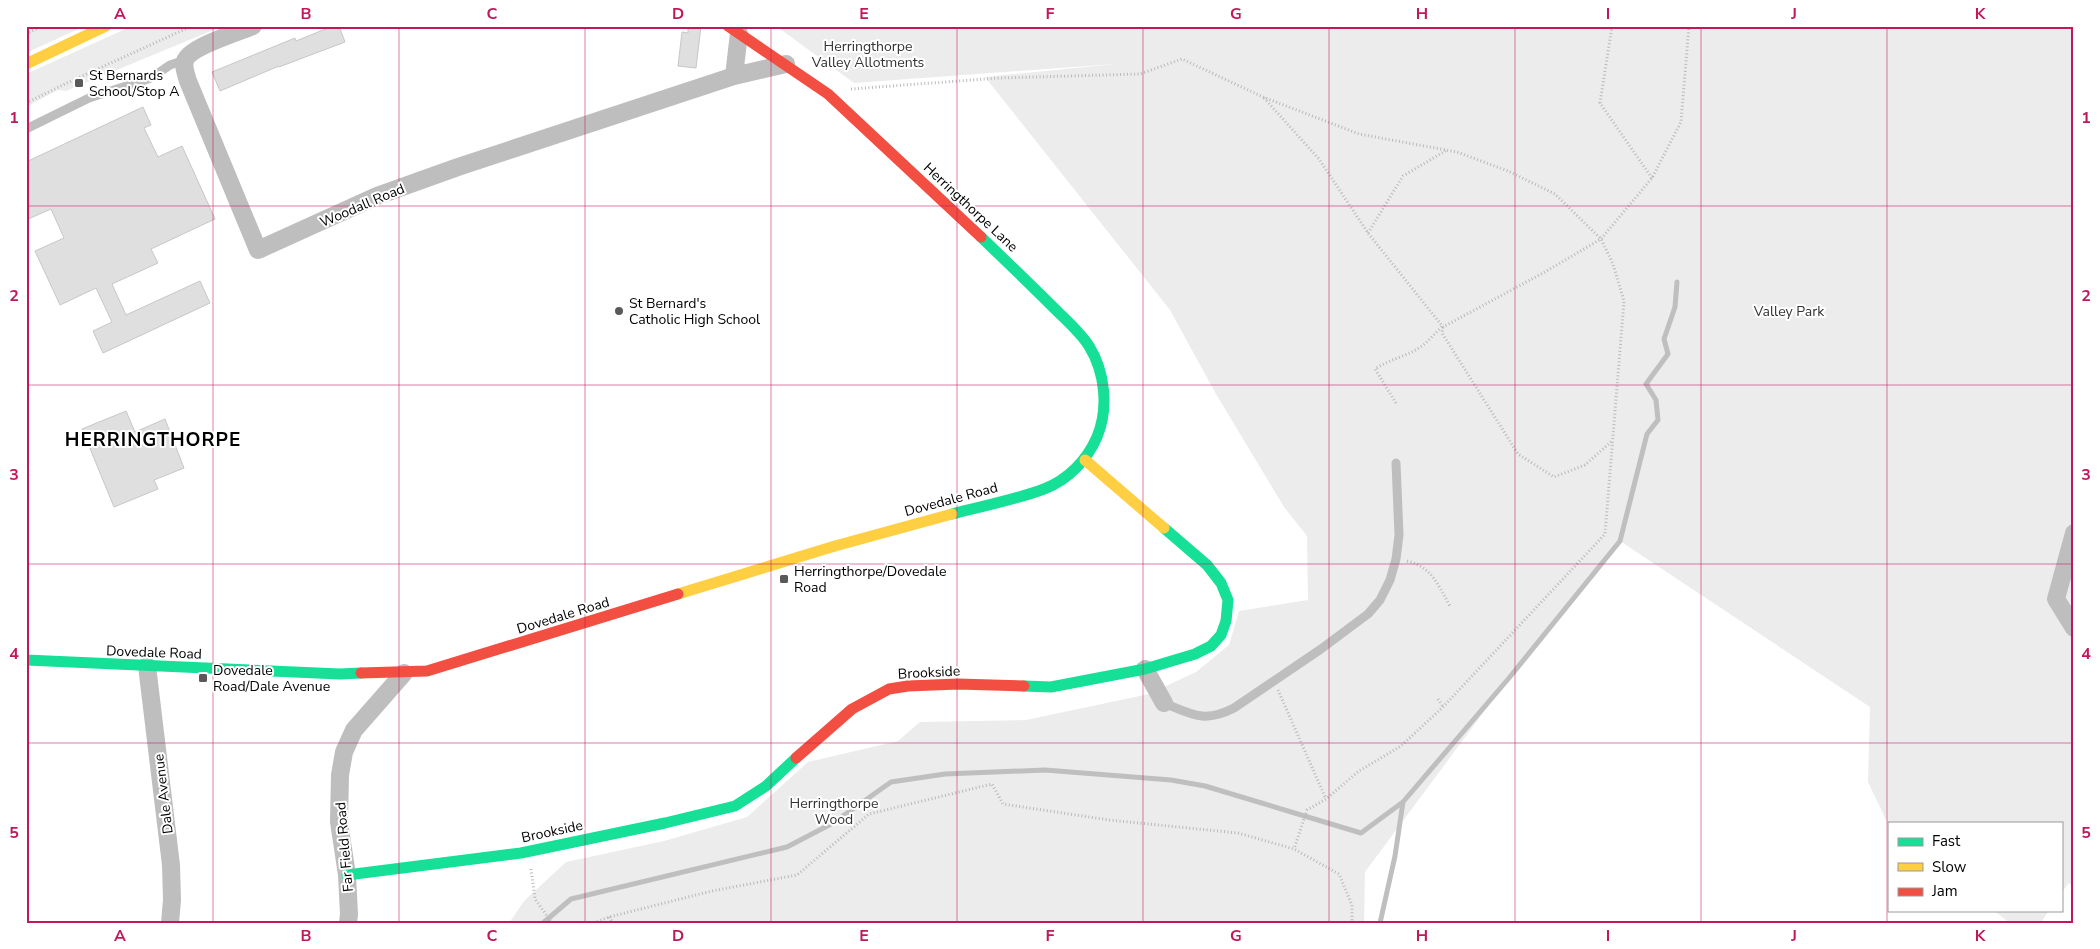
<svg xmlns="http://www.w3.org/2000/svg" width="2100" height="949" font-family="'Nunito Sans',sans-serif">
	<rect width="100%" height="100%" fill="#fff"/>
	<!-- green -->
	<path fill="#ececec" d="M 26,26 L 85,26 L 26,53 Z
		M 132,26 L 223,26 L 66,91 L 58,90 L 26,107 L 26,74 Z
		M 776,26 L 2074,26 L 2074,887 L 2069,883 L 2061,893 L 2061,823 L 1889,823 L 1889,826 L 1868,782 L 1870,707 L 1620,541 L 1509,678 L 1365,872 L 1364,923 L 509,923 L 524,901 L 566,862 L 664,841 L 747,817 L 808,762 L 898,741 L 920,722 L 1026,720 L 1149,694 L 1196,672 L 1229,645 L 1239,611 L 1308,600 L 1307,536 L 1284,507 L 1216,394 L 1170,310 L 985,77 L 1115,64 L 854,83 Z
		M 1993,910 L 2049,910 L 2041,923 L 2010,923 Z"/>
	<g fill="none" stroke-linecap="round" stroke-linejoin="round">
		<!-- stream -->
		<path stroke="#bfbfbf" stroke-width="5" d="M 543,923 L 571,899 L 787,847 L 833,823 L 891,782 L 945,774 L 1045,770 L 1171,780 L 1205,786 L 1361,833 L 1403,802 L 1509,678 L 1620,541 L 1647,434 L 1658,420 L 1656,400 L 1646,384 L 1668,354 L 1664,339 L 1675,307 L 1677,282
			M 1380,923 L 1395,856 L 1403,802"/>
	</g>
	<!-- building -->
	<path fill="#dfdfdf" stroke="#c7c7c7" d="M 333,26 L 339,26 L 345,42 L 279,67 L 279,66 L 220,91 L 212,72 L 295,38 L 296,41 Z
		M 688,26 L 701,26 L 696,68 L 678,66 L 682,32 L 688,33 Z
		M 143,107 L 151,125 L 144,128 L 158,157 L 182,146 L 215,219 L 151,249 L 158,263 L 112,284 L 126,315 L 200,281 L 210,303 L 103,353 L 93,331 L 112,322 L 96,288 L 60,305 L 35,251 L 64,238 L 51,209 L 26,220 L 26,162 Z
		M 126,411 L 135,432 L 165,419 L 184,468 L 154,480 L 158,489 L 114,507 L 82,429 Z"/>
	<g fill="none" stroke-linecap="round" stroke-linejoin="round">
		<!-- path -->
		<path stroke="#b9b9b9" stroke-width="3" stroke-dasharray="1 2.5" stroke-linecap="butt" d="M 1612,26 L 1600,103 L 1652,178
			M 26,34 L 42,26
			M 851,89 L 999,78 L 1140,74 L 1182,59 L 1263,97 L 1359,134 L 1457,152 L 1508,171 L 1555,194 L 1601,239 L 1613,264 L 1624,301 L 1605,534 L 1443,707 L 1401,746 L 1359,771 L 1326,799 L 1307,810 L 1294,849
			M 1264,98 L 1319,159 L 1368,233 L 1443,327 L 1543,273 L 1601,239 L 1652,178 L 1681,122 L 1689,26
			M 26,103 L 69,82 L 192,26
			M 1368,233 L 1403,176 L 1447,150
			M 1443,327 L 1442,333 L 1518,454 L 1554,477 L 1585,465 L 1612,441
			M 1396,403 L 1375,369 C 1390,359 1408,356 1422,346 C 1429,341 1435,333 1442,327
			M 1407,561 C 1432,567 1438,585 1450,606
			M 1278,690 L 1326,799
			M 1438,699 L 1443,707
			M 531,869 L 535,899 L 552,923
			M 609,917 L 613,923
			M 594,923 L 609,917 L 712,891 L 797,875 L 869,814 L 992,784 L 1003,804 L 1109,820 L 1238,833 L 1294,849 L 1339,874 L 1352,905 L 1352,923"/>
		<!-- lane -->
		<path stroke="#bebebe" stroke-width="9" d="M 26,129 L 89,98 L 151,78 L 170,65 L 185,60
			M 1164,703 C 1193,715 1205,723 1234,708 L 1321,649 L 1368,614 L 1380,600 L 1390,580 L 1396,559 L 1399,535 L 1396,463"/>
		<!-- street -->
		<path stroke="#bebebe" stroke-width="18" d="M 253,26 C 239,32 189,47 185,61 C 183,67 186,74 188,81 L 258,250 L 377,196 L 458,167 L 734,76 L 786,64
			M 734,76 L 739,33
			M 2074,533 L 2056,599 L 2074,628
			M 147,666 L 171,865 L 172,900 L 170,923
			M 1145,669 L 1164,703
			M 348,923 L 349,914 L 347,875 L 339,822 L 340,775 L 344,752 L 354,730 L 404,673"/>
		<!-- fast -->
		<path stroke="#16e098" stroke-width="11" d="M 952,514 C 982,506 1015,500 1044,489 C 1068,480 1087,460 1097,437 C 1109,408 1105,372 1089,346 C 1080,332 1066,320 1055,309 C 1031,285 1006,261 981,237
			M 26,660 L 340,674 L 361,673
			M 1024,686 L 1051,687 L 1145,669 L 1195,654 L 1211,646 L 1221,635 L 1226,621 L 1228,600 L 1221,583 L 1207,565 L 1164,528
			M 347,875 L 521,853 L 665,823 L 735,806 L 766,786 L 796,758"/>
		<!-- slow -->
		<path stroke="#ffcf43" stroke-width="11" d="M 26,64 L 106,26
			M 1085,460 L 1164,528
			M 678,594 L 835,546 L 952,514"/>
		<!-- jam -->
		<path stroke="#f24e42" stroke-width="11" d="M 728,26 L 828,94 L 981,237
			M 361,673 L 427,671 L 678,594
			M 796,758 L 852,709 L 889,689 L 908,686 L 958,684 L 1024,686"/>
	</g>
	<!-- grid -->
	<path fill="none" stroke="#c2185b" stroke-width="1" stroke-opacity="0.55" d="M 213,26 L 213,923M 399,26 L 399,923M 585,26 L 585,923M 771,26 L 771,923M 957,26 L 957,923M 1143,26 L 1143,923M 1329,26 L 1329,923M 1515,26 L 1515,923M 1701,26 L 1701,923M 1887,26 L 1887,923M 26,206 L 2074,206M 26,385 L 2074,385M 26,564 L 2074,564M 26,743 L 2074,743"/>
	<!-- markers -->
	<g fill="#595959" stroke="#fff" stroke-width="2">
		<rect x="74" y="78" width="10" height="10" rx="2.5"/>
		<circle cx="619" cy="311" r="5"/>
		<rect x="779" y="574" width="10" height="10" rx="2.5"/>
		<rect x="198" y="673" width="10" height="10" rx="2.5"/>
	</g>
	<g text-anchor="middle" stroke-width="4" stroke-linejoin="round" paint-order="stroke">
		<!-- park labels -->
		<g font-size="14" fill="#333" stroke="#fff">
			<text x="868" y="51">Herringthorpe<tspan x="868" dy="16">Valley Allotments</tspan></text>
			<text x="1789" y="316">Valley Park</text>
			<text x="834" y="808">Herringthorpe<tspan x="834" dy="16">Wood</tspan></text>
		</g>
		<!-- poi labels -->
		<g font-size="14" fill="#000" stroke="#fff" text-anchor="start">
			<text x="89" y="80">St Bernards<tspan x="89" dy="16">School/Stop A</tspan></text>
			<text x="629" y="308">St Bernard's<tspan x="629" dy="16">Catholic High School</tspan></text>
			<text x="794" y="576">Herringthorpe/Dovedale<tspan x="794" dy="16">Road</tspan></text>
			<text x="213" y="675">Dovedale<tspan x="213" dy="16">Road/Dale Avenue</tspan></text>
		</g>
		<!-- street labels -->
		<g font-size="14" fill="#000" stroke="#fff">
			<text transform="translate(362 205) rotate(-23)" y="5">Woodall Road</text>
			<text transform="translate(971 207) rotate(43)" y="5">Herringthorpe Lane</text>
			<text transform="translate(951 499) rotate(-15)" y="5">Dovedale Road</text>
			<text transform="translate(563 615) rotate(-17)" y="5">Dovedale Road</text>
			<text transform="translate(154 652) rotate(2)" y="5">Dovedale Road</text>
			<text transform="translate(929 672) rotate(-3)" y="5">Brookside</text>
			<text transform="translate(163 794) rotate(-97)" y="5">Dale Avenue</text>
			<text transform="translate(552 831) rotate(-12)" y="5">Brookside</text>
			<text transform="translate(344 847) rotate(-95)" y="5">Far Field Road</text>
		</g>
		<!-- district labels -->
		<g font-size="19" font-weight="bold" letter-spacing="1" fill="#000" stroke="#fff">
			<text x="153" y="446">HERRINGTHORPE</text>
		</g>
	</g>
	<!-- border -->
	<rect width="2100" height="949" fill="none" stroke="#ffffff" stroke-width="55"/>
	<!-- legend -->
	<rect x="1888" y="822" width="175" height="90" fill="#ffffff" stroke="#999999"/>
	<rect x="1898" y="838" width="25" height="8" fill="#16e098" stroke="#999999"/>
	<text x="1932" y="846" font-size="15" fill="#000000">Fast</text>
	<rect x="1898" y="863" width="25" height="8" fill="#ffcf43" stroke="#999999"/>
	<text x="1932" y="872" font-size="15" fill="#000000">Slow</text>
	<rect x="1898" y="888" width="25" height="8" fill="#f24e42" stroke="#999999"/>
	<text x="1932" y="896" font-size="15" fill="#000000">Jam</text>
	<rect x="28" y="28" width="2044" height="894" fill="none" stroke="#c2185b" stroke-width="2"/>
	<g font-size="16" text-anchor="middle" font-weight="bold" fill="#c2185b">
		<text x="120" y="19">A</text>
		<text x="306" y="19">B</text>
		<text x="492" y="19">C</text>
		<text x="678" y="19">D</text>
		<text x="864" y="19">E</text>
		<text x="1050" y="19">F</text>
		<text x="1236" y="19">G</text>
		<text x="1422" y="19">H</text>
		<text x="1608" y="19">I</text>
		<text x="1794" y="19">J</text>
		<text x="1980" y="19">K</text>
		<text x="14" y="123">1</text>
		<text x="2086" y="123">1</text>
		<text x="14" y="301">2</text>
		<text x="2086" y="301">2</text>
		<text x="14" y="480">3</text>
		<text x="2086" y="480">3</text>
		<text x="14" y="659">4</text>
		<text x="2086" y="659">4</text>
		<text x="14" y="838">5</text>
		<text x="2086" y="838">5</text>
		<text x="120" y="941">A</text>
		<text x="306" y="941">B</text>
		<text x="492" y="941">C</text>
		<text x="678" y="941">D</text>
		<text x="864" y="941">E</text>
		<text x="1050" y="941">F</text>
		<text x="1236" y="941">G</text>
		<text x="1422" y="941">H</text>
		<text x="1608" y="941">I</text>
		<text x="1794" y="941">J</text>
		<text x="1980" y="941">K</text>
	</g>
</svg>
